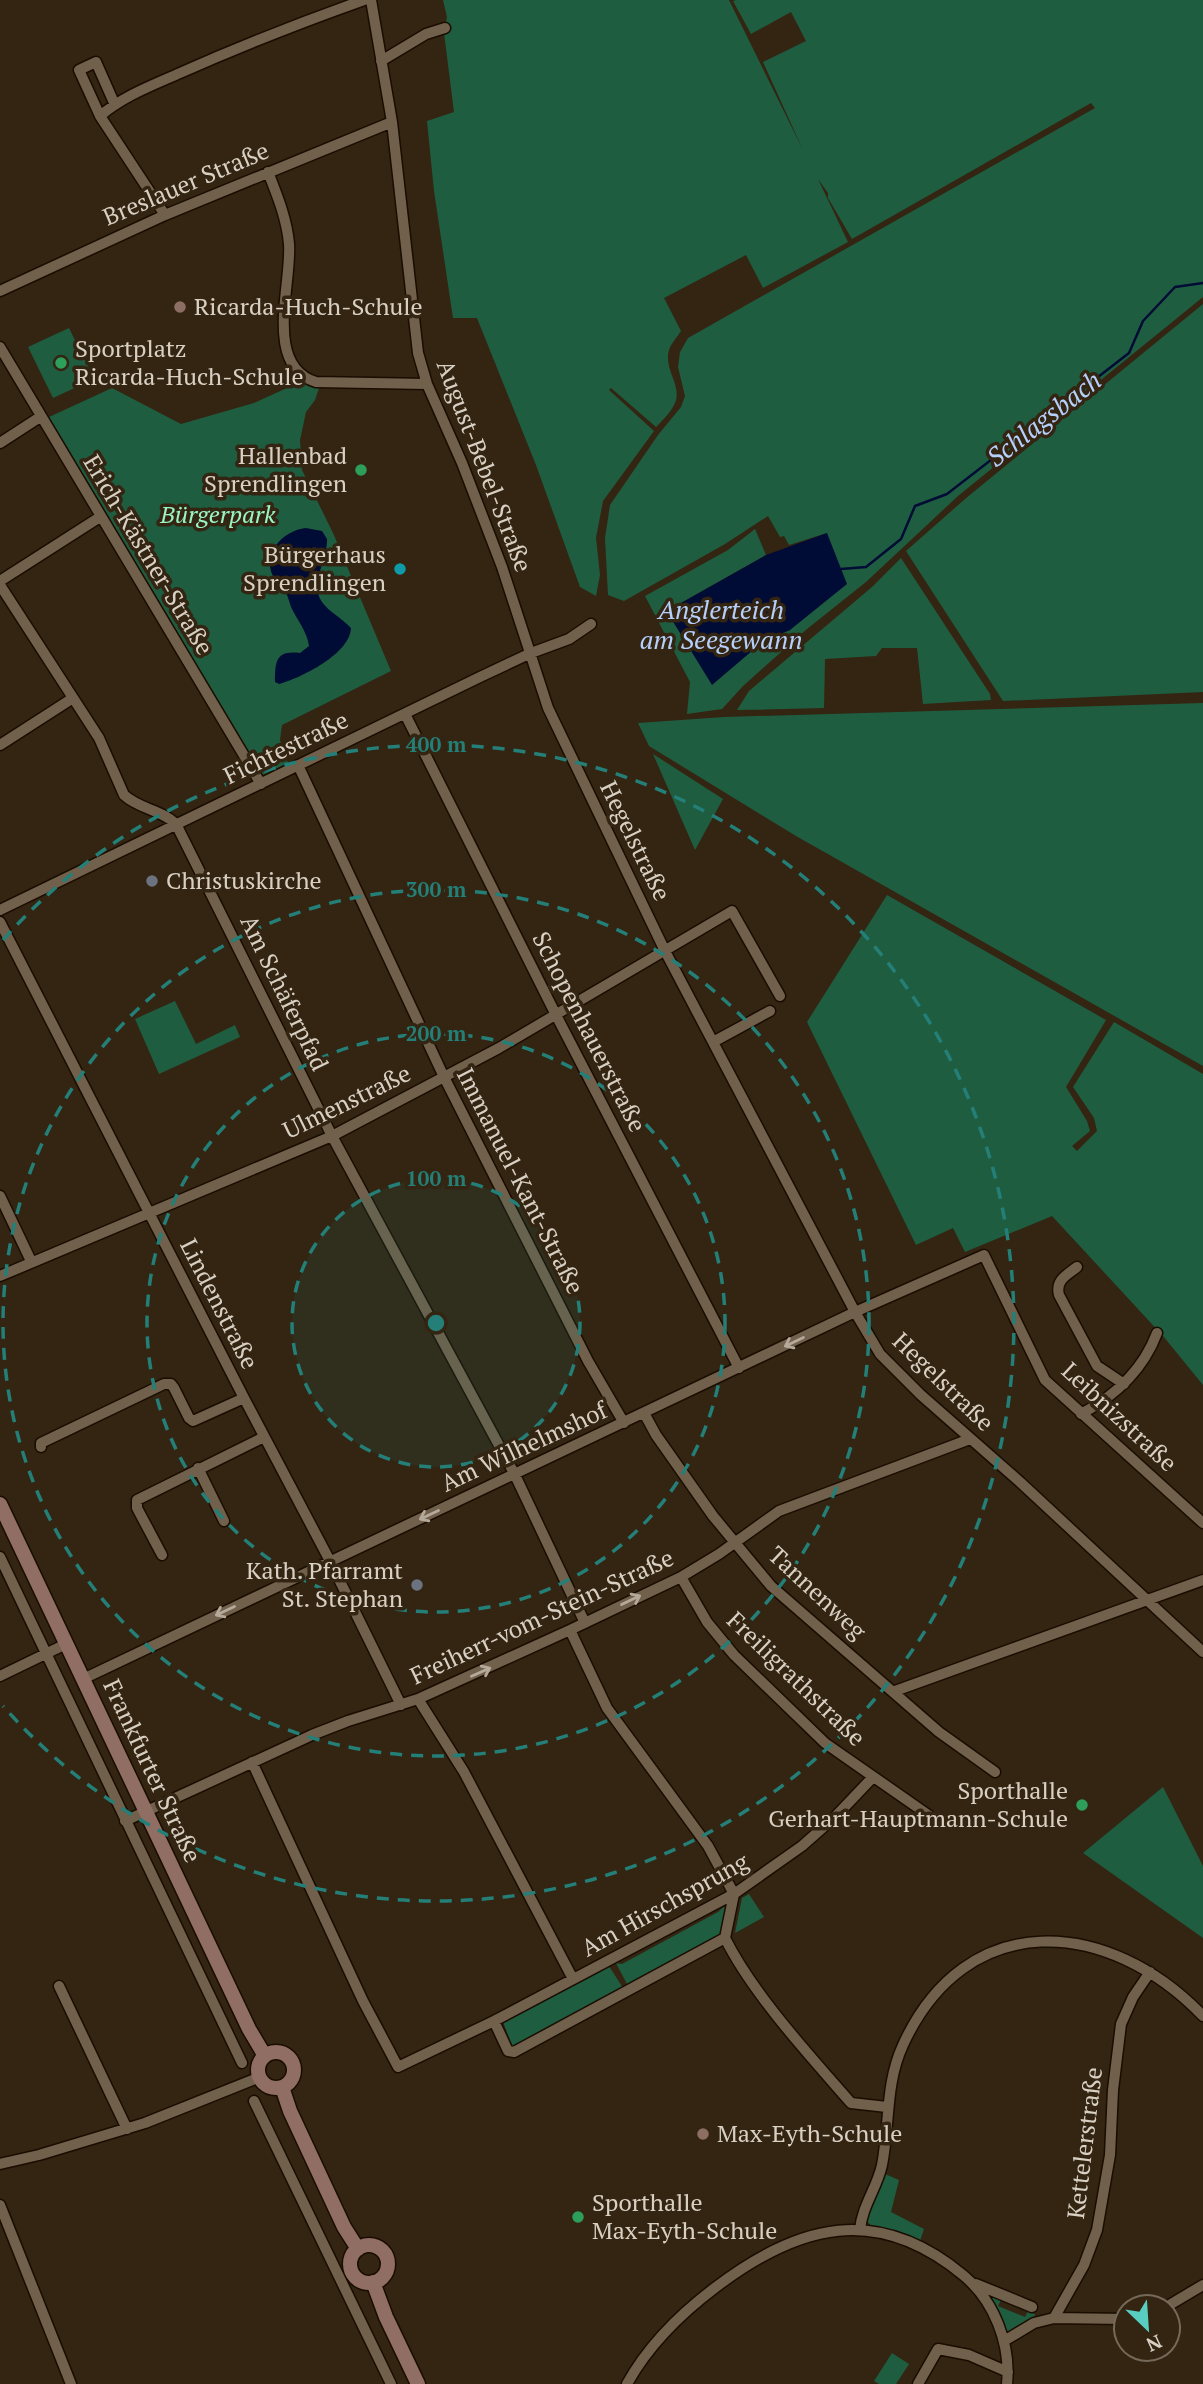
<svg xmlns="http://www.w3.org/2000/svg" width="1203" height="2384" font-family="'PT Serif',serif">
	<rect width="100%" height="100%" fill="#332512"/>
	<!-- green -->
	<path fill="#1f5d40" d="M 443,0 L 729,0 L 803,150 L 763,62 L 806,41 L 791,12 L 751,34 L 733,1 L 736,0 L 1203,0 L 1203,297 L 958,496 L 866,582 L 807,629 L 743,686 L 722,709 L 687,714 L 690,682 L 645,596 L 728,550 L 755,529 L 766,555 L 681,603 L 765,640 L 790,630 L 827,533 L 789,545 L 784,536 L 780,537 L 768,516 L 725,544 L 624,601 L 608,595 L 605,538 L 610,505 L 658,435 L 681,407 L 685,396 L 678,367 L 680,352 L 688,338 L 1095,108 L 1091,103 L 852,239 L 828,198 L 828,193 L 818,179 L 848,242 L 763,288 L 746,255 L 664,298 L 681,331 C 677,337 671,344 669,350 C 663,370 684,387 674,405 C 670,413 662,421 656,427 L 611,388 L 609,390 L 654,431 L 603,501 L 596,538 L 600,575 L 596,596 L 580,587 L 536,465 L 477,318 L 453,318 L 434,191 L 427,121 L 454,112 L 444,33 L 447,17 Z
		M 1203,304 L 1203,692 L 1003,701 L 906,551 L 965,499 Z
		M 69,328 L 94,379 L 53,398 L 28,347 Z
		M 300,382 L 319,388 L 315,400 L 306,412 L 300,440 L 302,470 L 333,533 L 391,671 L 282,725 L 280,740 L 288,763 L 263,775 L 49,417 L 112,388 L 181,424 L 254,403 Z
		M 901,558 L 990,694 L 991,700 L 923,704 L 917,648 L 882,648 L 876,656 L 825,659 L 824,708 L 737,710 L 749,691 L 872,587 Z
		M 1203,703 L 1203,1066 L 796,836 L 649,746 L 638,723 L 724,717 Z
		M 653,754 L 723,799 L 695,850 Z
		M 887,895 L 1106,1020 L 1066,1087 L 1087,1121 L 1090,1131 L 1072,1146 L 1077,1151 L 1097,1131 L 1094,1118 L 1073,1087 L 1114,1022 L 1203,1074 L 1203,1385 L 1163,1336 L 1052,1216 L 965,1252 L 953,1228 L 916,1245 L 807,1022 Z
		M 175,1001 L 196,1044 L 235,1025 L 240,1037 L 159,1074 L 135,1019 Z
		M 1163,1787 L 1203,1866 L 1203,1938 L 1083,1853 Z
		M 749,1894 L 764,1917 L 735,1933 L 742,1898 Z
		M 726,1905 L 720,1937 L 628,1986 L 616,1963 L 622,1964 L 718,1912 Z
		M 609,1966 L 623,1988 L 513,2048 L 503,2022 Z
		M 885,2174 L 899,2180 L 891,2212 L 924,2229 L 920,2241 L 873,2228 L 867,2221 L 867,2215 Z
		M 992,2296 L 1001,2300 L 998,2306 L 1025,2317 L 1028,2311 L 1035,2314 L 1034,2318 L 1008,2333 L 989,2298 Z
		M 892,2353 L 909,2364 L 896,2384 L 879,2384 L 874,2381 Z"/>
	<!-- water -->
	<path fill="#000c35" d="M 306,528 L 322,531 L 327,539 C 328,559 309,584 322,602 C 329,612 342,618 351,628 C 350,654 301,678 279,684 L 275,682 C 275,661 276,650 300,653 L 309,646 C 307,631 297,620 291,607 C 289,601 288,596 285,591 C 282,585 275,580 272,574 C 263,551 285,530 306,528 Z
		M 827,533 L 847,584 L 790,630 L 765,640 L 712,685 L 672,620 L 681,603 L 766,555 Z"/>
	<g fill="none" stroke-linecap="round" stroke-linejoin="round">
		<!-- stream -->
		<path stroke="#000c35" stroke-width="2.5" d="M 841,569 L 866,567 L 901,539 L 915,506 L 947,494 L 1129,353 L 1143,321 L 1175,287 L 1203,283"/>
		<!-- street casing -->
		<g stroke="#1a0d00" stroke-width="13">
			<path id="street" d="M 371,0 L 392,122 L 418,353 L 427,384 L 462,463 L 502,567 L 548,708 L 665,951 L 855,1312 L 880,1354 L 921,1395 L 1020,1482 L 1203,1652
				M 381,61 L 426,34 L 445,28
				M 115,105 L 96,62 L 79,70 L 100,116 C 123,96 153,85 180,73 C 241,46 302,22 364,0
				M 100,116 L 165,215
				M 268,172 C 277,195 287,219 289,244 C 292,284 263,366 316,382 L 427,384
				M 0,291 L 165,215 L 392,122
				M 0,347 L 261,784
				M 0,443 L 40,417
				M 0,581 L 100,517
				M 0,585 L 99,738 L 124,795 C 139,809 162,810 176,824 L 332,1136 L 515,1475 L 585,1623
				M 405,714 L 556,1015 L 739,1368
				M 0,745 L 73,698
				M 298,765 L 444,1077 L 588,1361 L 624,1423
				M 0,910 L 480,677 L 531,653 L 569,639 L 591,624
				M 0,922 L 244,1398 L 330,1561 L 401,1705
				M 713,1042 L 770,1011
				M 0,1196 L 31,1261
				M 1077,1267 C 1067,1275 1055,1280 1059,1295 L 1097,1366 L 1124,1384
				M 0,1276 L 332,1136 L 499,1048 L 732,911 L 780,996
				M 644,1413 L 656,1435 L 713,1516 L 771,1586 L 939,1732 L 995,1772
				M 1081,1414 C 1115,1396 1143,1370 1157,1333
				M 41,1447 L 41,1443 L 164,1384 L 171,1384 L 174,1388 L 189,1418 L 193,1421 L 244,1398
				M 198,1468 L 224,1521
				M 162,1555 L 137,1508 L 137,1500 L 264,1437
				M 0,1557 L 242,2063
				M 681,1577 L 707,1622 L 734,1655 L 825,1743 L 934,1819
				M 570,1630 L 607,1708 L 708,1846 L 734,1894
				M 0,1676 L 66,1644
				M 83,1679 L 855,1312 L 984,1255 L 1045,1380 L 1203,1523
				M 895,1691 L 1203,1580
				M 418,1699 L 464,1772 L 573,1979
				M 252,1762 L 363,2001 L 398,2067 L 494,2021 L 734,1894 L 802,1846 L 836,1816 L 873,1777
				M 125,1821 L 312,1735 L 348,1721 L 418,1699 L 570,1630 L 681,1577 L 719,1554 L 779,1511 L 970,1439
				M 734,1894 L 725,1938 C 752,1993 810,2056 851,2103 L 887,2107
				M 59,1986 L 127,2129
				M 494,2021 L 508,2051 L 514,2052 L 725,1938
				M 254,2101 L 391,2384
				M 0,2164 L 39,2155 L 145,2123 L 260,2077
				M 0,2205 L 71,2384
				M 860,2230 C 862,2206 877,2188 882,2165 C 890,2124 885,2084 903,2045 C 966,1907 1108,1917 1203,2016
				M 976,2284 L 1032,2307
				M 1166,2307 L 1203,2285
				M 1054,2318 L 1084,2265 L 1097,2230 L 1110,2155 L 1113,2090 L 1121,2024 L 1133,1997 L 1150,1972
				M 1004,2341 L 1034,2323 L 1054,2318 L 1126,2319
				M 627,2384 C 649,2344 680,2314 716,2287 C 799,2224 877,2204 963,2275 C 994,2300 1011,2344 1007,2384
				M 918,2384 L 938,2349 L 969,2355 L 1008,2372"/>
		</g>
		<!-- secondary casing -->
		<g stroke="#1a0d00" stroke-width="17">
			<path id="secondary" d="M 0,1504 L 249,2029 L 265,2056
				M258 2070a18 18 0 1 1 36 0a18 18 0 1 1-36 0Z
				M 282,2087 L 290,2111 L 344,2227 L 358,2249
				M350 2264a19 19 0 1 1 38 0a19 19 0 1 1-38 0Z
				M 373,2282 L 386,2317 L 418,2384"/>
		</g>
		<!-- street -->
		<use href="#street" stroke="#71604b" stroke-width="10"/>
		<!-- secondary -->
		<use href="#secondary" stroke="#906e64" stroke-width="14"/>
	</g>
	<!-- one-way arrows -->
	<defs><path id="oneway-shaft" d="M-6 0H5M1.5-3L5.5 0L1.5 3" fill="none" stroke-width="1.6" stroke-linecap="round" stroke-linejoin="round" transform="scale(1.75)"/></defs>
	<g stroke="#b5a99a">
		<use href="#oneway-shaft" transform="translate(794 1342) rotate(154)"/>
		<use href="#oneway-shaft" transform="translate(429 1515) rotate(155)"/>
		<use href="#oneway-shaft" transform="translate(631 1600) rotate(-26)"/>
		<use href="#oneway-shaft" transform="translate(225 1611) rotate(155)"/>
		<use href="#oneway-shaft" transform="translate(481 1672) rotate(-24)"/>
	</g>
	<!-- distance rings -->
	<circle cx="436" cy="1323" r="144" fill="#237f77" fill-opacity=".12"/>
	<g fill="none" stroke="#237f77" stroke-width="3.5" stroke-dasharray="12 9">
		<circle cx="436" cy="1323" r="144"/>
		<circle cx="436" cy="1323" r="289"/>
		<circle cx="436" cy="1323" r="433"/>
		<path d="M3 940A578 578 0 1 1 3 1706"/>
	</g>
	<!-- markers -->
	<g fill="#8d6e63" stroke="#332512" stroke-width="2.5">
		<circle cx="180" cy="307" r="7"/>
		<circle cx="703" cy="2134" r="7"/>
	</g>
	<g fill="#2e9e5b" stroke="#332512" stroke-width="2.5">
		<circle cx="61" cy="363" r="7"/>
		<circle cx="361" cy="470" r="7"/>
		<circle cx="1082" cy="1805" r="7"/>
		<circle cx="578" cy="2217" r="7"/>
	</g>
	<circle fill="#0f9aa8" stroke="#332512" stroke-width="2.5" cx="400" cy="569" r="7"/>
	<g fill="#6b7280" stroke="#332512" stroke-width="2.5">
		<circle cx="152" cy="881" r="7"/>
		<circle cx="417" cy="1585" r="7"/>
	</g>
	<g text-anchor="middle" stroke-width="7" stroke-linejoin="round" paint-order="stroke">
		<!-- street labels -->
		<g font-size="24" fill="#d9d0c4" stroke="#332512">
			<text transform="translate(186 184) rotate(-23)" y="8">Breslauer Straße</text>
			<text transform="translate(484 466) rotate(69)" y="8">August-Bebel-Straße</text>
			<text transform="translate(148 555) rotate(59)" y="8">Erich-Kästner-Straße</text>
			<text transform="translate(286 748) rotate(-26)" y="8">Fichtestraße</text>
			<text transform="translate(635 841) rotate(64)" y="8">Hegelstraße</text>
			<text transform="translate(284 993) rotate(64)" y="8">Am Schäferpfad</text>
			<text transform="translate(589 1032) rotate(63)" y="8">Schopenhauerstraße</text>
			<text transform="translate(347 1102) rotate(-26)" y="8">Ulmenstraße</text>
			<text transform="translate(520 1181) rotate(63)" y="8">Immanuel-Kant-Straße</text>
			<text transform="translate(219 1304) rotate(63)" y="8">Lindenstraße</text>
			<text transform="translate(943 1382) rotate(44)" y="8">Hegelstraße</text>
			<text transform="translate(1119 1417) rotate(43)" y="8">Leibnizstraße</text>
			<text transform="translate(524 1447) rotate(-25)" y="8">Am Wilhelmshof</text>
			<text transform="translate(817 1593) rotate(43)" y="8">Tannenweg</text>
			<text transform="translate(542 1617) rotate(-25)" y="8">Freiherr-vom-Stein-Straße</text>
			<text transform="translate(796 1679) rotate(44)" y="8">Freiligrathstraße</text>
			<text transform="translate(152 1771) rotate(65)" y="8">Frankfurter Straße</text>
			<text transform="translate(665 1905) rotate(-29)" y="8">Am Hirschsprung</text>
			<text transform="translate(1085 2143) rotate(-83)" y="8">Kettelerstraße</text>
		</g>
		<!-- poi labels -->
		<g font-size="24" fill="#d9d0c4" stroke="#332512" text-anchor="start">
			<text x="194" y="315">Ricarda-Huch-Schule</text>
			<text x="75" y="357">Sportplatz<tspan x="75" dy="28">Ricarda-Huch-Schule</tspan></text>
			<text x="347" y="464" text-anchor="end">Hallenbad<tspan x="347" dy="28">Sprendlingen</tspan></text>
			<text x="386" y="563" text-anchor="end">Bürgerhaus<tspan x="386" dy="28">Sprendlingen</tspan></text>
			<text x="166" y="889">Christuskirche</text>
			<text x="403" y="1579" text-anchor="end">Kath. Pfarramt<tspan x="403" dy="28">St. Stephan</tspan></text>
			<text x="1068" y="1799" text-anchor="end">Sporthalle<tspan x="1068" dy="28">Gerhart-Hauptmann-Schule</tspan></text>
			<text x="717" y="2142">Max-Eyth-Schule</text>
			<text x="592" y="2211">Sporthalle<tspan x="592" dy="28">Max-Eyth-Schule</tspan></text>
		</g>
		<!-- park labels -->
		<g font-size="24" font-style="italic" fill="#99f6c3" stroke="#332512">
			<text x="218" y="523">Bürgerpark</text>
		</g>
		<!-- water labels -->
		<g font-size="26" font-style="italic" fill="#b6d0fc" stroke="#332512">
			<text transform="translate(1044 419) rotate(-38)" y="9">Schlagsbach</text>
			<text x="721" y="619">Anglerteich<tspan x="721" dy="30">am Seegewann</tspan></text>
		</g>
	</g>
	<circle cx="436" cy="1323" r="10" fill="#237f77" stroke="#332512" stroke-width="3.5"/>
	<g font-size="21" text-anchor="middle" font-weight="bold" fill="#237f77" stroke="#332512" stroke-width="7" stroke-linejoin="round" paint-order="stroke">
		<text x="436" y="752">400 m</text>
		<text x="436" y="897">300 m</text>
		<text x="436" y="1041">200 m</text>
		<text x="436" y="1186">100 m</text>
	</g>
	<!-- north arrow -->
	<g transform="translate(1147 2328) rotate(155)"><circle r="33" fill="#332512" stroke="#756959" stroke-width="2"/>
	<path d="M0-5L12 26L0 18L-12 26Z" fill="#58cec0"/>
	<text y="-10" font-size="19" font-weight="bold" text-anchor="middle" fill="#d9d0c4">N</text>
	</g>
</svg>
